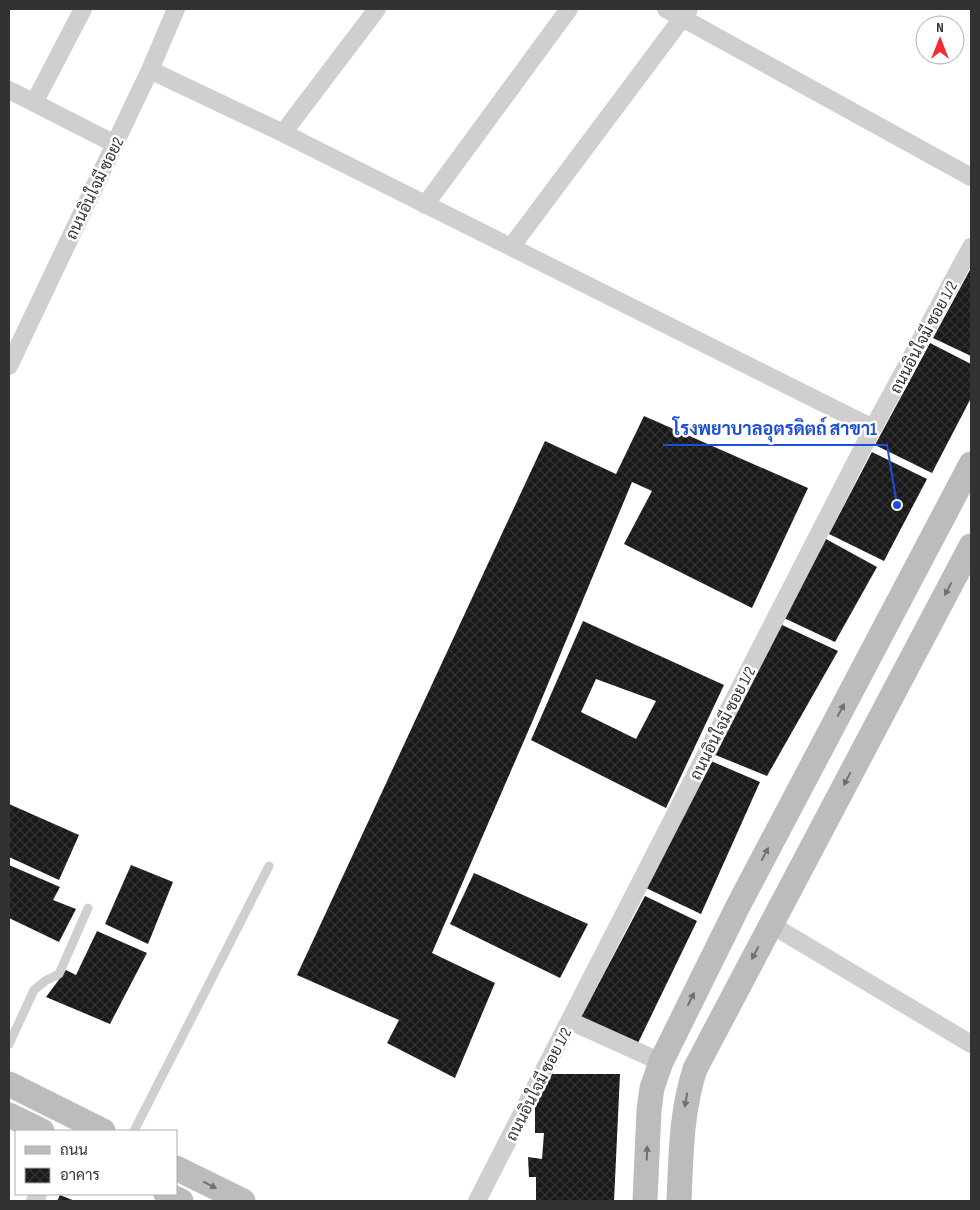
<svg xmlns="http://www.w3.org/2000/svg" width="980" height="1210" font-family="'Sofia Sans Condensed',Sarabun,sans-serif">
	<defs>
		<pattern id="building-cross-hatch" width="8" height="8" patternUnits="userSpaceOnUse" patternTransform="scale(1.25)"><rect width="8" height="8" fill="#191919"/><path d="M0 0l8 8M0 8l8-8" fill="none" stroke="#323232"/></pattern>
	</defs>
	<rect width="100%" height="100%" fill="#fff"/>
	<!-- building -->
	<path fill="url(#building-cross-hatch)" fill-rule="evenodd" d="M 971,268 L 971,356 L 933,338 Z
		M 930,343 L 971,364 L 971,398 L 932,473 L 875,445 Z
		M 644,416 L 808,488 L 752,608 L 624,544 L 652,491 L 632,482 L 533,720 L 432,953 L 495,983 L 455,1078 L 387,1043 L 399,1020 L 297,975 L 545,441 L 616,474 Z
		M 872,452 L 927,479 L 884,561 L 829,534 Z
		M 826,539 L 877,567 L 835,642 L 784,618 Z
		M 583,621 L 724,685 L 666,808 L 531,740 ZM 596,679 L 656,701 L 636,739 L 581,712 Z
		M 780,624 L 838,651 L 767,776 L 713,754 Z
		M 711,761 L 760,782 L 701,914 L 646,888 Z
		M 9,804 L 79,835 L 59,880 L 9,857 Z
		M 9,865 L 60,887 L 53,900 L 76,909 L 59,942 L 9,918 Z
		M 131,865 L 173,882 L 148,944 L 105,924 Z
		M 474,873 L 588,924 L 560,978 L 450,924 Z
		M 645,896 L 697,921 L 638,1043 L 580,1019 Z
		M 97,931 L 147,953 L 110,1024 L 46,997 L 66,970 L 76,975 Z
		M 552,1074 L 620,1074 L 614,1201 L 536,1201 L 536,1177 L 529,1177 L 528,1157 L 542,1159 L 544,1133 L 535,1133 L 535,1105 Z
		M 60,1195 L 75,1201 L 57,1201 Z"/>
	<g fill="none" stroke-linecap="round" stroke-linejoin="round">
		<!-- lane -->
		<path stroke="#cfcfcf" stroke-width="9" d="M 9,1044 L 34,990 L 45,981 L 59,974 L 88,908
			M 134,1131 L 269,866"/>
		<!-- street -->
		<path stroke="#cfcfcf" stroke-width="18" d="M 666,9 L 971,177
			M 150,70 L 283,133 L 873,428
			M 9,90 L 115,144
			M 34,103 L 83,9
			M 283,133 L 377,9
			M 425,205 L 569,9
			M 511,247 L 689,9
			M 9,366 L 150,70 L 176,9
			M 770,924 L 971,1044
			M 570,1021 L 661,1062
			M 35,1201 L 38,1194
			M 477,1201 L 873,428 L 971,247"/>
		<!-- secondary -->
		<path stroke="#bcbcbc" stroke-width="25" d="M 9,1084 L 103,1131
			M 9,1115 L 42,1131
			M 176,1168 L 243,1201
			M 166,1194 L 181,1201
			M 645,1201 L 649,1110 L 652,1088 L 661,1062 L 738,906 L 971,464
			M 679,1201 C 681,1156 681,1112 695,1069 L 971,546"/>
	</g>
	<!-- one-way arrows -->
	<defs><path id="oneway-solid" d="M-6-.8H1V-3.2L6.5 0L1 3.2V.8H-6Z" transform="scale(1.25)"/></defs>
	<g fill="#707070">
		<use href="#oneway-solid" transform="translate(948 589) rotate(118)"/>
		<use href="#oneway-solid" transform="translate(841 710) rotate(-62)"/>
		<use href="#oneway-solid" transform="translate(847 779) rotate(118)"/>
		<use href="#oneway-solid" transform="translate(765 854) rotate(-62)"/>
		<use href="#oneway-solid" transform="translate(755 953) rotate(118)"/>
		<use href="#oneway-solid" transform="translate(691 999) rotate(-63)"/>
		<use href="#oneway-solid" transform="translate(686 1100) rotate(100)"/>
		<use href="#oneway-solid" transform="translate(647 1153) rotate(-88)"/>
		<use href="#oneway-solid" transform="translate(210 1185) rotate(27)"/>
	</g>
	<g text-anchor="middle" stroke-width="5" stroke-linejoin="round" paint-order="stroke">
		<!-- street labels -->
		<g font-size="16" fill="#323232" stroke="#fff">
			<text transform="translate(94 188) rotate(-64)" y="6">ถนนอินใจมี ซอย2</text>
			<text transform="translate(923 337) rotate(-62)" y="6">ถนนอินใจมี ซอย 1/2</text>
			<text transform="translate(722 723) rotate(-63)" y="6">ถนนอินใจมี ซอย 1/2</text>
			<text transform="translate(538 1084) rotate(-63)" y="6">ถนนอินใจมี ซอย 1/2</text>
		</g>
	</g>
	<!-- callouts -->
	<path fill="none" stroke="#1d4ed8" stroke-width="2" d="M897 505L887 445H663"/>
	<circle fill="#1d4ed8" stroke="#fff" stroke-width="2" cx="897" cy="505" r="5"/>
	<g font-size="18" text-anchor="middle" font-weight="bold" fill="#1d4ed8" stroke="#fff" stroke-width="5" stroke-linejoin="round" paint-order="stroke">
		<text x="775" y="435">โรงพยาบาลอุตรดิตถ์ สาขา1</text>
	</g>
	<!-- border -->
	<rect width="980" height="1210" fill="none" stroke="#323232" stroke-width="20"/>
	<!-- legend -->
	<rect x="15" y="1130" width="162" height="65" fill="#ffffff" stroke="#adadad"/>
	<rect x="25" y="1146" width="25" height="8" fill="#bcbcbc" stroke="#adadad"/>
	<text x="60" y="1155" font-size="15" fill="#323232">ถนน</text>
	<rect x="25" y="1168" width="25" height="15" fill="url(#building-cross-hatch)" stroke="#adadad"/>
	<text x="60" y="1180" font-size="15" fill="#323232">อาคาร</text>
	<!-- north arrow -->
	<g transform="translate(940 40)"><circle r="24" fill="#ffffff" stroke="#adadad"/>
	<path d="M0-4L9 19L0 12L-9 19Z" fill="#f42a35"/>
	<text y="-8" font-size="14" font-weight="bold" text-anchor="middle" fill="#323232">N</text>
	</g>
</svg>
